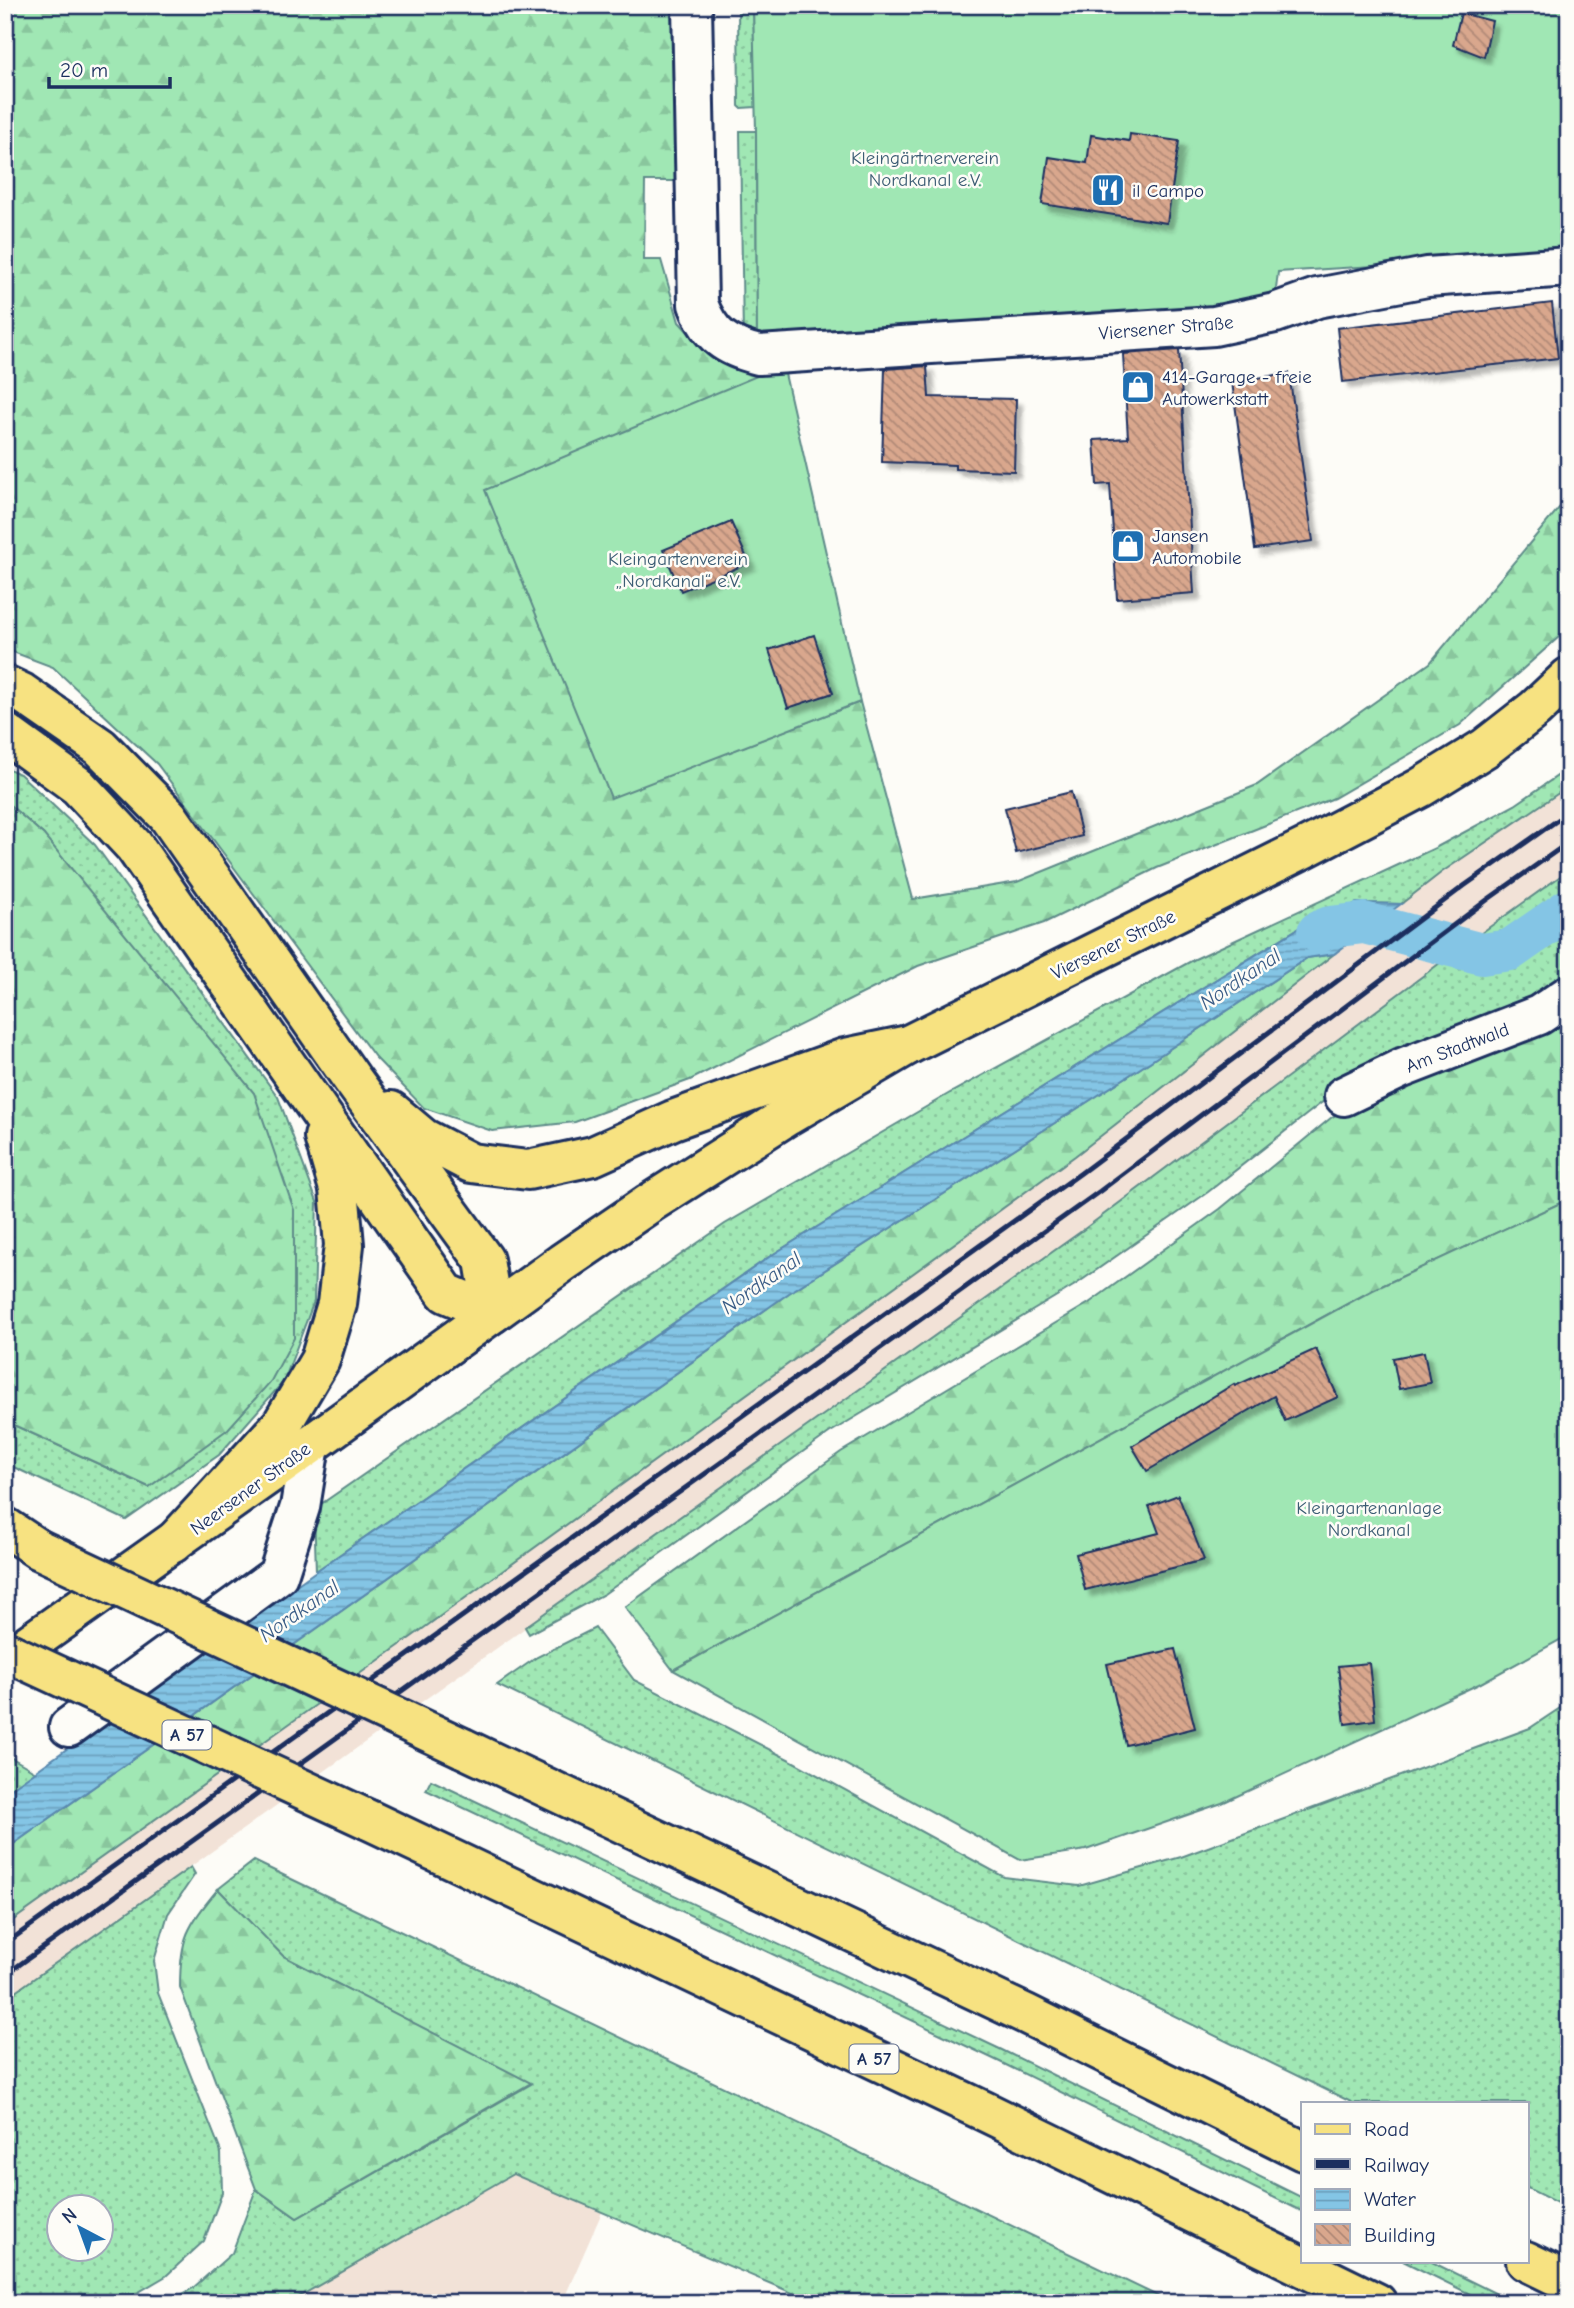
<svg xmlns="http://www.w3.org/2000/svg" width="1574" height="2308" font-family="'Comic Neue',sans-serif">
	<defs>
		<pattern id="grass-dots" width="8" height="8" patternUnits="userSpaceOnUse" patternTransform="scale(1.75)"><rect width="8" height="8" fill="#a0e7b4"/><path d="M2 2h.1M6 6h.1" fill="none" stroke="#89c69d" stroke-width="1.8" stroke-linecap="round"/></pattern>
		<pattern id="forest-firs" width="22" height="20" patternUnits="userSpaceOnUse" patternTransform="scale(1.75)"><rect width="22" height="20" fill="#a0e7b4"/><path d="M5 1l3.5 6h-7zM16 11l3.5 6h-7z" fill="#89c69d"/></pattern>
		<pattern id="water-rules" width="6" height="5" patternUnits="userSpaceOnUse" patternTransform="scale(1.75)"><rect width="6" height="5" fill="#84c5e5"/><path d="M0 2.5h6" fill="none" stroke="#6ba0bd"/></pattern>
		<pattern id="building-back-hatch" width="6" height="6" patternUnits="userSpaceOnUse" patternTransform="scale(1.75)"><rect width="6" height="6" fill="#d9a78d"/><path d="M-1 5l2 2M0 0l6 6M5-1l2 2" fill="none" stroke="#af8876"/></pattern>
		<filter id="shadow"><feDropShadow dx="6" dy="6" stdDeviation="2" flood-color="#0004"/></filter>
	</defs>
	<rect width="100%" height="100%" fill="#fdfcf7"/>
	<filter id="ink" filterUnits="userSpaceOnUse"><feTurbulence type="fractalNoise" baseFrequency=".0143" numOctaves="2"/><feDisplacementMap in="SourceGraphic" scale="14" xChannelSelector="R" yChannelSelector="G"/><feConvolveMatrix kernelMatrix="1 2 1 2 8 2 1 2 1" color-interpolation-filters="sRGB"/></filter>
	<g filter="url(#ink)">
		<!-- built -->
		<path fill="#f2e2d7" d="M 1569,786 L 1569,870 L 1407,987 L 1079,1233 L 5,1999 L 5,1926 L 417,1633 L 1075,1156 L 1322,963 L 1442,872 Z
			M 513,2174 L 602,2212 L 562,2303 L 288,2303 Z"/>
		<!-- grass -->
		<path fill="url(#grass-dots)" stroke="#5e8b89" stroke-width="2" fill-rule="evenodd" d="M 738,5 L 753,5 L 756,107 L 741,108 L 739,106 Z
			M 740,131 L 756,131 L 757,344 L 743,339 Z
			M 5,767 L 20,774 L 95,845 L 278,1097 L 317,1202 L 314,1301 L 284,1381 L 219,1455 L 126,1520 L 5,1463 L 5,1421 L 149,1487 L 44,835 L 5,801 Z
			M 1569,768 L 1569,786 L 1442,872 L 1401,904 L 1357,903 L 1299,928 L 772,1255 L 316,1571 L 314,1509 L 725,1224 L 950,1093 L 1195,959 L 1435,848 L 1515,805 Z
			M 1569,870 L 1569,894 L 1522,927 L 1477,936 Z
			M 1569,928 L 1569,983 L 1339,1089 L 1208,1192 L 1075,1285 L 829,1433 L 604,1594 L 529,1634 L 525,1627 L 1079,1233 L 1444,960 L 1488,970 L 1519,963 Z
			M 595,1628 L 634,1680 L 792,1761 L 1004,1877 L 1079,1886 L 1181,1857 L 1530,1728 L 1569,1702 L 1569,2209 L 1527,2188 L 1527,2103 L 1353,2103 L 497,1685 L 537,1657 Z
			M 5,1754 L 36,1772 L 5,1793 Z
			M 431,1780 L 1002,2050 L 1303,2198 L 1303,2212 L 1000,2062 L 426,1790 Z
			M 254,1861 L 1172,2303 L 816,2303 L 513,2174 L 288,2303 L 167,2303 L 193,2288 L 232,2253 L 256,2189 L 297,2218 L 531,2084 L 283,1956 L 218,1889 Z
			M 191,1867 L 195,1874 L 168,1914 L 154,1961 L 158,1993 L 221,2152 L 222,2193 L 204,2241 L 166,2276 L 120,2303 L 5,2303 L 5,1999 ZM 60,2206 L 102,2206 L 102,2248 L 60,2248 Z
			M 1403,2261 L 1430,2261 L 1515,2303 L 1488,2303 Z"/>
		<!-- forest -->
		<path fill="url(#forest-firs)" stroke="#5e8b89" stroke-width="2" d="M 5,5 L 676,5 L 678,181 L 645,181 L 644,260 L 661,260 L 679,322 L 706,352 L 756,363 L 783,365 L 611,797 L 860,702 L 913,899 L 1017,882 L 1257,785 L 1430,663 L 1569,496 L 1569,628 L 1460,725 L 1334,798 L 1157,868 L 1044,923 L 918,966 L 690,1080 L 575,1122 L 492,1131 L 424,1108 L 375,1057 L 157,764 L 53,667 L 5,649 Z
			M 5,801 L 44,835 L 254,1093 L 294,1210 L 294,1338 L 271,1381 L 228,1429 L 149,1487 L 5,1421 Z
			M 1334,954 L 1075,1156 L 417,1633 L 5,1926 L 5,1850 L 789,1293 L 1139,1069 L 1307,958 Z
			M 1569,1006 L 1569,1199 L 1373,1290 L 673,1670 L 625,1607 L 841,1452 L 1089,1303 L 1220,1209 L 1332,1117 L 1401,1079 Z
			M 218,1889 L 283,1956 L 531,2083 L 297,2218 L 256,2189 L 180,1987 C 180,1937 187,1927 218,1889 Z"/>
		<!-- garden -->
		<path fill="#a0e7b4" stroke="#5e8b89" stroke-width="2" d="M 753,5 L 1569,5 L 1569,254 L 1278,272 L 1275,298 L 1211,310 L 757,344 L 756,131 Z
			M 783,365 L 860,702 L 611,798 L 485,490 Z
			M 1569,1199 L 1569,1635 L 1479,1684 L 1222,1803 L 1086,1850 L 1020,1860 L 673,1670 L 1373,1290 Z"/>
		<!-- water -->
		<path fill="url(#water-rules)" stroke="#5a89af" stroke-width="2" d="M 1357,903 L 1401,904 L 1334,954 L 1307,958 L 1139,1069 L 789,1293 L 5,1850 L 5,1793 L 316,1571 L 772,1255 L 1299,928 Z"/>
		<g fill="none" stroke-linecap="round" stroke-linejoin="round">
			<!-- canal -->
			<path stroke="#84c5e5" stroke-width="42" d="M 1318,932 L 1330,927 L 1364,923 L 1482,954 L 1510,950 L 1569,909"/>
		</g>
		<!-- building -->
		<path fill="url(#building-back-hatch)" stroke="#1b2f5e" stroke-width="2" filter="url(#shadow)" d="M 1461,13 L 1492,21 L 1484,57 L 1453,45 Z
			M 1130,134 L 1179,141 L 1167,223 L 1042,204 L 1049,157 L 1087,163 L 1091,135 L 1129,141 Z
			M 1552,303 L 1558,358 L 1343,382 L 1337,328 Z
			M 1179,350 L 1194,593 L 1117,599 L 1110,484 L 1097,485 L 1094,440 L 1128,438 L 1123,354 Z
			M 927,366 L 929,397 L 1016,399 L 1014,471 L 955,469 L 955,465 L 882,462 L 885,369 Z
			M 1289,373 L 1313,541 L 1255,549 L 1232,382 Z
			M 731,522 L 749,563 L 681,591 L 663,550 Z
			M 814,635 L 833,693 L 788,708 L 769,650 Z
			M 1071,792 L 1082,836 L 1016,853 L 1005,808 Z
			M 1316,1349 L 1338,1397 L 1285,1421 L 1274,1396 L 1147,1471 L 1132,1446 L 1234,1384 L 1235,1386 Z
			M 1424,1352 L 1430,1383 L 1399,1389 L 1393,1358 Z
			M 1178,1495 L 1204,1560 L 1085,1590 L 1076,1554 L 1159,1533 L 1149,1506 Z
			M 1175,1649 L 1195,1728 L 1126,1745 L 1107,1664 Z
			M 1369,1663 L 1375,1720 L 1345,1724 L 1338,1666 Z"/>
		<g fill="none" stroke-linecap="round" stroke-linejoin="round">
			<!-- minor casing -->
			<g stroke="#1b2f5e" stroke-width="44">
				<path id="minor" d="M 692,5 L 698,304 C 710,336 726,347 759,355 L 1214,326 L 1275,313 L 1317,298 L 1427,277 L 1569,267
					M 1344,1096 L 1402,1068 L 1539,1015 L 1569,995
					M 69,1727 L 278,1575 L 300,1507 L 310,1445"/>
			</g>
			<!-- major casing -->
			<g stroke="#1b2f5e" stroke-width="44">
				<path id="major" d="M 5,1661 L 310,1445 L 562,1263 L 650,1203 L 787,1116 L 908,1045 L 1307,847 L 1420,788 L 1485,748 L 1535,709 L 1569,677"/>
			</g>
			<!-- highway casing -->
			<g stroke="#1b2f5e" stroke-width="44">
				<path id="highway" d="M 5,685 L 22,693 L 100,747 L 168,816 L 352,1079 L 484,1260 L 493,1313
					M 5,733 L 78,786 L 134,846 L 446,1293 L 493,1313
					M 391,1111 L 423,1138 L 471,1163 L 528,1170 L 593,1156 L 673,1120 L 845,1058 L 908,1045
					M 5,1527 L 38,1549
					M 173,1543 L 282,1424 L 320,1360 L 337,1304 L 344,1245 L 339,1189 L 324,1137
					M 463,1748 L 1026,2014 L 1303,2151
					M 369,1820 L 984,2111 L 1377,2303
					M 1526,2261 L 1569,2282"/>
			</g>
			<!-- minor -->
			<use href="#minor" stroke="#fdfcf7" stroke-width="38"/>
			<!-- major -->
			<use href="#major" stroke="#f7e281" stroke-width="38"/>
			<!-- highway -->
			<use href="#highway" stroke="#f7e281" stroke-width="38"/>
			<!-- rail -->
			<path stroke="#1b2f5e" stroke-width="5" d="M 5,1944 L 1081,1173 L 1464,886 L 1569,812
				M 5,1975 L 1100,1191 L 1487,900 L 1569,842"/>
			<!-- highway-bridge casing -->
			<g stroke="#1b2f5e" stroke-width="44" stroke-linecap="butt">
				<path id="highway-bridge" d="M 38,1549 L 463,1748
					M 5,1651 L 369,1820"/>
			</g>
			<!-- highway-bridge -->
			<use href="#highway-bridge" stroke="#f7e281" stroke-width="38"/>
		</g>
	</g>
	<!-- icons -->
	<defs>
		<g id="restaurant-square" transform="scale(1.75)"><rect x="-9" y="-9" width="18" height="18" rx="4" fill="#1f6fb2" stroke="#fdfcf7"/><path d="M-5-6h1v4h1v-4h1v4h1v-4h1v5L-1.5 .5V6h-2V.5L-5-1ZM5-6V6H3V1.5H1.5Q1.5-4 5-6Z" fill="#fff"/></g>
		<g id="shop-square" transform="scale(1.75)"><rect x="-9" y="-9" width="18" height="18" rx="4" fill="#1f6fb2" stroke="#fdfcf7"/><path d="M-5-2.5h2.3a2.7 3.5 0 0 1 5.4 0H5L5.5 6h-11ZM-1.5-2.5h3a1.5 2.3 0 0 0-3 0Z" fill="#fff"/></g>
	</defs>
	<g fill-rule="evenodd">
		<use href="#restaurant-square" x="1108" y="190"/>
		<use href="#shop-square" x="1138" y="387"/>
		<use href="#shop-square" x="1128" y="546"/>
	</g>
	<g text-anchor="middle" stroke-width="5" stroke-linejoin="round" paint-order="stroke">
		<!-- shield labels -->
		<g fill="#fdfcf7" stroke="#5f6c8c" stroke-width="2">
			<rect x="162.5" y="1720.5" width="49" height="29" rx="5"/>
			<rect x="849.5" y="2044.5" width="49" height="29" rx="5"/>
		</g>
		<g font-size="18" font-weight="bold" fill="#1b2f5e">
			<text x="187" y="1741">A 57</text>
			<text x="874" y="2065">A 57</text>
		</g>
		<!-- park labels -->
		<g font-size="19" fill="#3c5d74" stroke="#fdfcf7">
			<text x="925" y="164">Kleingärtnerverein<tspan x="925" dy="22">Nordkanal e.V.</tspan></text>
			<text x="678" y="565">Kleingartenverein<tspan x="678" dy="22">„Nordkanal“ e.V.</tspan></text>
			<text x="1369" y="1514">Kleingartenanlage<tspan x="1369" dy="22">Nordkanal</tspan></text>
		</g>
		<!-- poi labels -->
		<g font-size="19" fill="#1b2f5e" stroke="#fdfcf7" text-anchor="start">
			<text x="1132" y="197">il Campo</text>
			<text x="1162" y="383">414-Garage - freie<tspan x="1162" dy="22">Autowerkstatt</tspan></text>
			<text x="1152" y="542">Jansen<tspan x="1152" dy="22">Automobile</tspan></text>
		</g>
		<!-- street labels -->
		<g font-size="19" fill="#1b2f5e" stroke="#fdfcf7">
			<text transform="translate(1166 327) rotate(-5)" y="7">Viersener Straße</text>
			<text transform="translate(1113 944) rotate(-26)" y="7">Viersener Straße</text>
			<text transform="translate(1457 1047) rotate(-21)" y="7">Am Stadtwald</text>
			<text transform="translate(250 1488) rotate(-36)" y="7">Neersener Straße</text>
		</g>
		<!-- water labels -->
		<g font-size="21" font-style="italic" fill="#3a5c86" stroke="#fdfcf7">
			<text transform="translate(1240 979) rotate(-34)" y="7">Nordkanal</text>
			<text transform="translate(761 1283) rotate(-35)" y="7">Nordkanal</text>
			<text transform="translate(299 1611) rotate(-35)" y="7">Nordkanal</text>
		</g>
	</g>
	<!-- margin -->
	<rect width="1574" height="2308" fill="none" stroke="#fdfcf7" stroke-width="28"/>
	<rect x="14" y="14" width="1546" height="2280" fill="none" stroke="#1b2f5e" stroke-width="2.5" filter="url(#ink)"/>
	<!-- legend -->
	<rect x="1301" y="2102" width="228" height="161" fill="#fdfcf7" stroke="#a3aaba" stroke-width="2"/>
	<rect x="1315" y="2124" width="35" height="10" fill="#f7e281" stroke="#a3aaba" stroke-width="2"/>
	<text x="1364" y="2136" font-size="21" fill="#1b2f5e">Road</text>
	<rect x="1315" y="2159" width="35" height="10" fill="#1b2f5e" stroke="#a3aaba" stroke-width="2"/>
	<text x="1364" y="2172" font-size="21" fill="#1b2f5e">Railway</text>
	<rect x="1315" y="2189" width="35" height="21" fill="url(#water-rules)" stroke="#a3aaba" stroke-width="2"/>
	<text x="1364" y="2206" font-size="21" fill="#1b2f5e">Water</text>
	<rect x="1315" y="2224" width="35" height="21" fill="url(#building-back-hatch)" stroke="#a3aaba" stroke-width="2"/>
	<text x="1364" y="2242" font-size="21" fill="#1b2f5e">Building</text>
	<!-- north arrow -->
	<g transform="translate(80 2228) rotate(319)"><circle r="33" fill="#fdfcf7" stroke="#a3aaba" stroke-width="2"/>
	<path d="M0-5L12 26L0 18L-12 26Z" fill="#1f6fb2"/>
	<text y="-10" font-size="19" font-weight="bold" text-anchor="middle" fill="#1b2f5e">N</text>
	</g>
	<!-- scale -->
	<path d="M49 77v10h121v-10" fill="none" stroke="#1b2f5e" stroke-width="3.5"/>
	<text x="60" y="77" font-size="21" fill="#1b2f5e" stroke="#fdfcf7" stroke-width="5" paint-order="stroke">20 m</text>
</svg>
